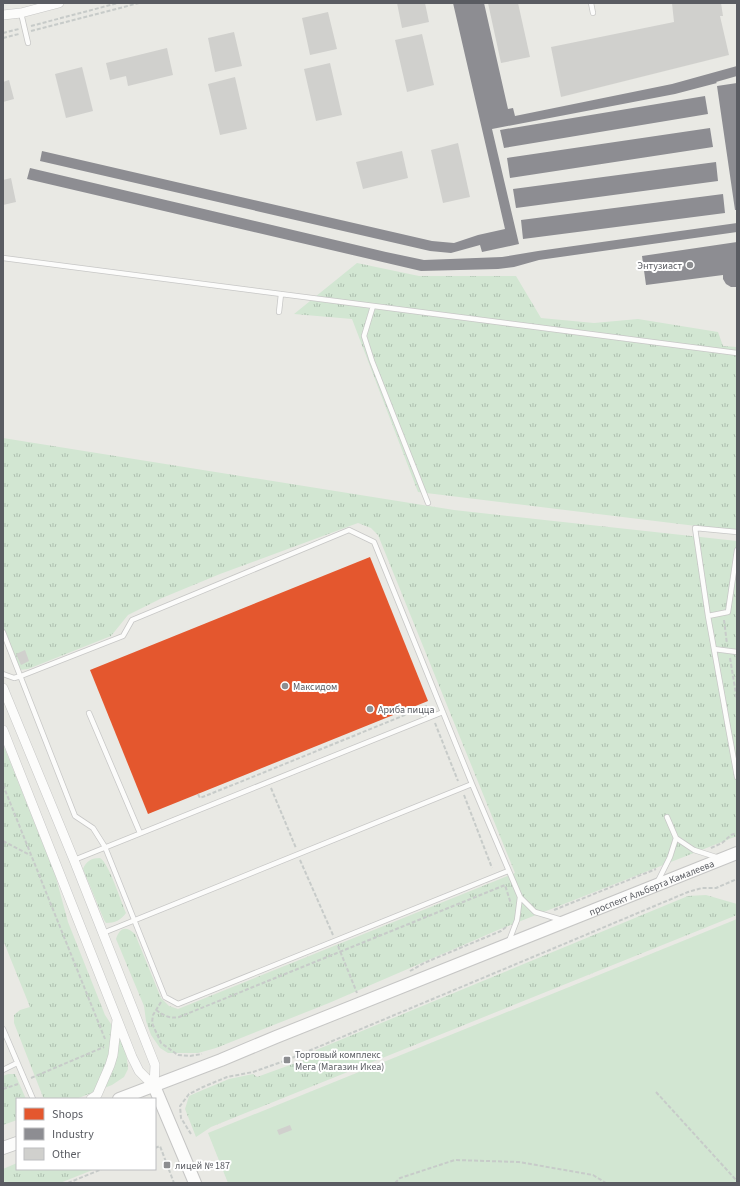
<svg xmlns="http://www.w3.org/2000/svg" width="740" height="1186" font-family="'Source Sans 3',sans-serif">
	<defs>
		<pattern id="grass-tufts" width="24" height="20" patternUnits="userSpaceOnUse"><rect width="24" height="20" fill="#d2e6d2"/><path d="M3 7l-1-3M5 7V3M7 7l1-3M15 17l-1-3M17 17v-4M19 17l1-3" fill="none" stroke="#adbeae"/></pattern>
	</defs>
	<rect width="100%" height="100%" fill="#e9e9e4"/>
	<!-- grass -->
	<path fill="url(#grass-tufts)" d="M 357,263 L 419,276 L 516,276 L 541,318 L 594,323 L 638,319 L 718,332 L 723,346 L 737,347 L 737,531 L 418,492 L 352,319 L 294,314 Z
		M 3,438 L 454,510 L 737,541 L 737,836 L 498,930 L 329,1003 L 216,1048 L 198,1053 L 168,1053 L 160,1048 L 151,1035 L 146,1021 L 144,1006 L 116,939 C 120,927 126,926 135,934 L 161,998 L 169,1006 L 178,1009 L 515,873 L 378,535 L 371,528 L 358,523 L 220,574 L 162,598 L 128,615 L 111,636 L 28,669 L 20,670 L 3,627 Z
		M 3,744 L 55,874 L 68,922 L 105,1015 L 119,1036 L 126,1050 L 128,1069 L 124,1077 L 112,1085 L 76,1099 L 45,1099 L 43,1097 L 14,1023 L 14,1015 L 20,1010 L 30,1007 L 3,940 Z
		M 100,858 C 109,863 121,902 126,913 C 121,920 115,923 106,923 L 104,920 L 83,869 C 86,861 92,858 100,858 Z
		M 706,895 L 737,904 L 737,915 L 211,1127 L 196,1137 L 185,1109 L 189,1096 L 198,1092 L 229,1079 L 253,1074 L 257,1077 L 312,1057 L 316,1050 L 688,896 Z
		M 8,1074 L 15,1074 L 26,1099 L 17,1099 L 17,1120 L 3,1125 L 3,1076 Z
		M 17,1163 L 17,1169 L 95,1169 L 60,1183 L 3,1183 L 3,1169 Z"/>
	<!-- pitch -->
	<path fill="#d2e6d2" d="M 737,919 L 737,1183 L 228,1183 L 208,1133 Z"/>
	<!-- shops -->
	<path fill="#e4572e" d="M 370,557 L 428,701 L 148,814 L 90,670 Z"/>
	<!-- industry -->
	<path fill="#8d8d92" d="M 453,3 L 484,3 L 508,109 L 513,108 L 515,116 L 672,84 L 737,66 L 737,76 L 716,82 L 717,83 L 675,94 L 492,129 L 519,244 L 482,252 L 480,245 L 451,253 L 430,251 L 40,161 L 42,151 L 432,241 L 454,243 L 478,235 L 505,229 Z
		M 737,83 L 737,210 L 735,210 L 717,86 Z
		M 705,96 L 708,114 L 504,148 L 500,130 Z
		M 710,128 L 713,147 L 510,178 L 507,158 Z
		M 716,162 L 718,181 L 516,208 L 513,189 Z
		M 30,168 L 386,252 L 424,260 L 502,257 L 538,251 L 737,223 L 737,232 L 539,260 L 514,267 L 498,269 L 421,271 L 27,179 Z
		M 723,194 L 725,213 L 523,239 L 521,220 Z
		M 737,242 L 737,287 L 731,287 L 726,284 L 723,279 L 723,275 L 646,285 L 642,256 Z"/>
	<!-- building -->
	<path fill="#d0d0cd" d="M 397,3 L 425,3 L 429,22 L 402,28 Z
		M 488,3 L 518,3 L 530,57 L 501,63 Z
		M 672,3 L 721,3 L 723,16 L 720,16 L 729,55 L 561,97 L 551,47 L 674,22 Z
		M 328,12 L 337,49 L 310,55 L 302,18 Z
		M 234,32 L 242,66 L 215,72 L 208,38 Z
		M 422,34 L 434,85 L 407,92 L 395,40 Z
		M 167,48 L 173,75 L 128,86 L 126,76 L 110,80 L 106,63 Z
		M 330,63 L 342,115 L 316,121 L 304,69 Z
		M 82,67 L 93,111 L 66,118 L 55,74 Z
		M 235,77 L 247,129 L 220,135 L 208,84 Z
		M 9,80 L 14,99 L 3,102 L 3,82 Z
		M 458,143 L 470,197 L 443,203 L 431,150 Z
		M 402,151 L 408,178 L 363,189 L 356,162 Z
		M 11,178 L 16,202 L 3,205 L 3,180 Z
		M 25,650 L 29,661 L 21,665 L 16,654 Z
		M 290,1125 L 292,1130 L 279,1135 L 277,1130 Z"/>
	<g fill="none" stroke-linecap="round" stroke-linejoin="round">
		<!-- lane casing -->
		<g stroke="#c7c7c6" stroke-width="6">
			<path id="lane" d="M 591,3 L 593,13
				M 21,13 L 28,43
				M 3,258 L 737,353
				M 373,306 L 364,336 L 372,361 L 428,503
				M 279,312 L 281,294
				M 737,532 L 695,528 L 708,616 L 737,777
				M 708,616 L 728,612 L 737,550
				M 3,632 L 75,816 L 93,828 L 105,847 L 165,997 L 178,1004 L 508,871
				M 714,649 L 737,652
				M 3,674 L 14,678 L 21,676 L 123,636 L 132,620 L 349,530 L 374,542 L 472,784 L 520,897 L 535,912 L 562,920
				M 89,713 L 140,833
				M 667,817 L 676,838 L 694,850 L 719,858
				M 74,860 L 443,712
				M 657,883 L 670,857 L 676,838
				M 103,933 L 472,784
				M 509,941 L 517,920 L 520,897
				M 3,1029 L 33,1099
				M 3,1070 L 17,1063"/>
		</g>
		<!-- street casing -->
		<g stroke="#c7c7c6" stroke-width="10">
			<path id="street" d="M 3,15 L 21,13 L 59,3
				M 3,688 L 74,860 L 155,1065 L 154,1086
				M 3,730 L 132,1057 L 139,1071 L 154,1086
				M 91,1099 L 97,1095 L 110,1065 L 113,1055 L 117,1020"/>
		</g>
		<!-- secondary casing -->
		<g stroke="#c6c6c5" stroke-width="14">
			<g id="secondary">
				<path d="M 154,1086 L 195,1183"/>
				<path id="s1" d="M 119,1099 L 221,1060 L 276,1037 L 737,853"/>
				<path d="M 3,1148 L 17,1143"/>
			</g>
		</g>
		<!-- path -->
		<path stroke="#c7cbc9" stroke-width="2" stroke-dasharray="4 2" stroke-linecap="butt" d="M 31,26 L 118,3
			M 31,31 L 139,3
			M 3,33 L 19,29
			M 3,38 L 19,34
			M 724,620 L 727,644
			M 730,658 L 737,700
			M 435,723 L 458,781
			M 3,785 L 105,1039
			M 271,788 L 296,848
			M 198,794 L 200,798 L 265,772 L 427,706
			M 464,795 L 492,868
			M 3,841 L 30,855
			M 711,848 L 722,843 L 731,835 L 737,833
			M 300,860 L 333,935
			M 554,910 L 656,869
			M 338,946 L 357,993
			M 410,971 L 424,963 L 501,931 L 506,927
			M 161,1002 L 153,1015 L 152,1023 L 161,1043 L 178,1055 L 190,1056 L 202,1054
			M 156,1010 C 163,1015 169,1019 179,1017 L 505,885 L 511,904
			M 31,1078 L 104,1047
			M 3,1089 L 18,1084
			M 656,1092 L 737,1181
			M 191,1134 L 181,1118 L 180,1106 L 189,1094 L 203,1087 L 227,1077 L 253,1072 L 287,1060 L 688,892 L 702,888 L 716,888 L 737,879
			M 155,1148 L 160,1146 L 174,1183
			M 68,1183 L 102,1169
			M 395,1183 L 400,1178 L 455,1160 L 519,1162 L 593,1175 L 606,1183"/>
		<!-- lane -->
		<use href="#lane" stroke="#fcfcfb" stroke-width="4.5"/>
		<!-- street -->
		<use href="#street" stroke="#fcfcfb" stroke-width="9"/>
		<!-- secondary -->
		<use href="#secondary" stroke="#fcfcfb" stroke-width="12"/>
	</g>
	<!-- markers -->
	<g fill="#8c8d90" stroke="#fff" stroke-width="1.5">
		<circle cx="690" cy="265" r="4"/>
		<circle cx="285" cy="686" r="4"/>
		<circle cx="370" cy="709" r="4"/>
		<rect x="283" y="1056" width="8" height="8" rx="2"/>
		<rect x="163" y="1161" width="8" height="8" rx="2"/>
	</g>
	<g text-anchor="middle" stroke-width="4" stroke-linejoin="round" paint-order="stroke">
		<!-- poi labels -->
		<g font-size="10" fill="#5a5c62" stroke="#fff" text-anchor="start">
			<text x="682" y="269" text-anchor="end">Энтузиаст</text>
			<text x="293" y="690">Максидом</text>
			<text x="378" y="713">Ариба пицца</text>
			<text x="295" y="1058">Торговый комплекс<tspan x="295" dy="12">Мега (Магазин Икеа)</tspan></text>
			<text x="175" y="1169">лицей № 187</text>
		</g>
		<!-- street labels -->
		<g font-size="10" fill="#5a5c62" stroke="#fff">
			<text dy="4" stroke="none"><textPath href="#s1" startOffset="573">проспект Альберта Камалеева</textPath></text>
		</g>
	</g>
	<!-- border -->
	<rect width="740" height="1186" fill="none" stroke="#5a5c62" stroke-width="8"/>
	<!-- legend -->
	<rect x="16" y="1098" width="140" height="72" fill="#ffffff" stroke="#bdbec0"/>
	<rect x="24" y="1108" width="20" height="12" fill="#e4572e" stroke="#bdbec0"/>
	<text x="52" y="1118" font-size="12" fill="#5a5c62">Shops</text>
	<rect x="24" y="1128" width="20" height="12" fill="#8d8d92" stroke="#bdbec0"/>
	<text x="52" y="1138" font-size="12" fill="#5a5c62">Industry</text>
	<rect x="24" y="1148" width="20" height="12" fill="#d0d0cd" stroke="#bdbec0"/>
	<text x="52" y="1158" font-size="12" fill="#5a5c62">Other</text>
</svg>
